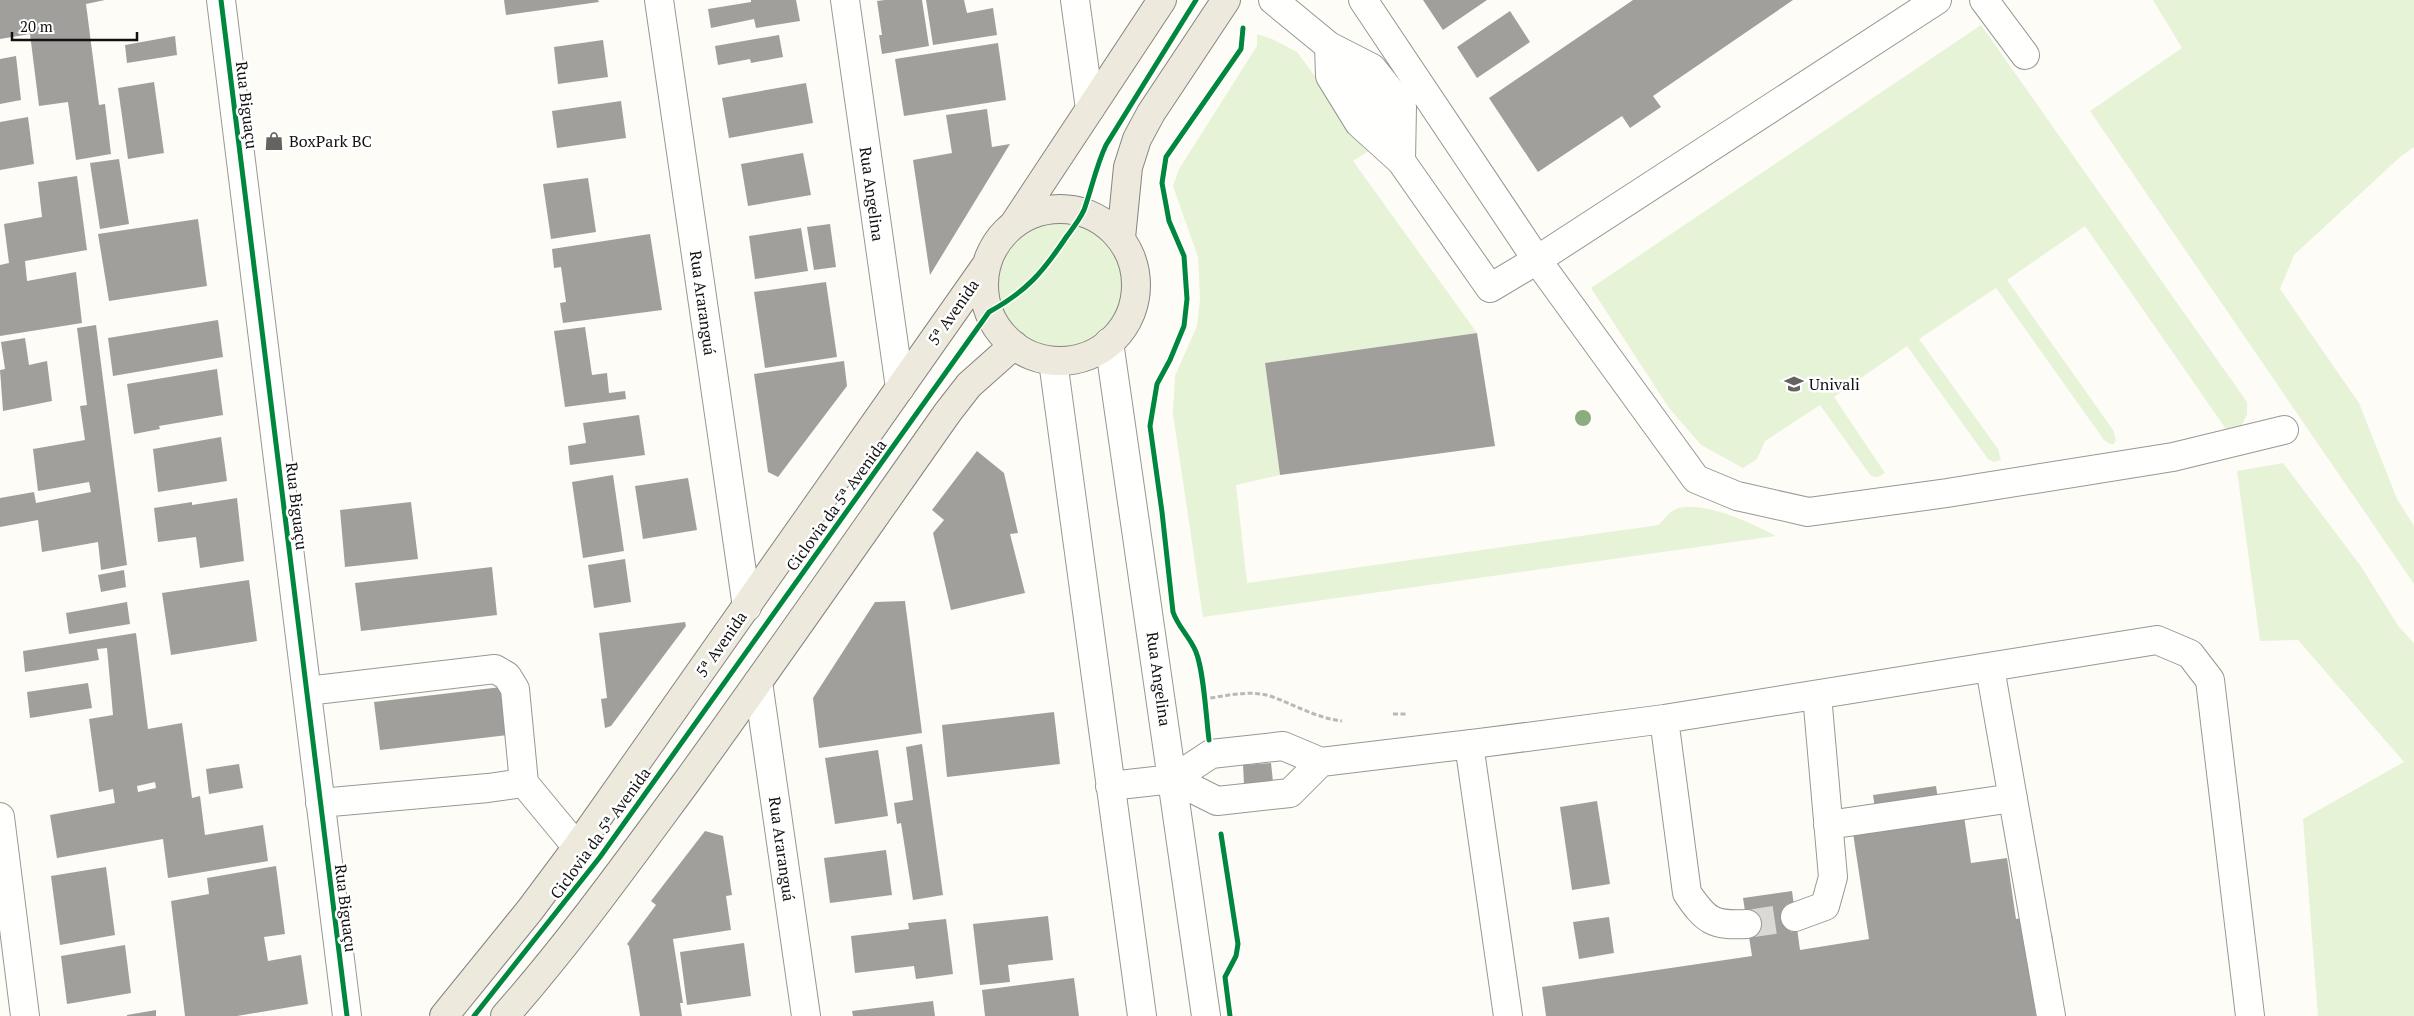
<svg xmlns="http://www.w3.org/2000/svg" width="2414" height="1016" font-family="'PT Serif',serif">
	<rect width="100%" height="100%" fill="#fdfcf7"/>
	<!-- green -->
	<path fill="#e7f3d7" d="M 2153,0 L 2414,0 L 2414,147 L 2400,157 L 2294,255 L 2280,289 L 2359,403 L 2397,499 L 2414,526 L 2414,584 L 2090,111 L 2182,48 Z
		M 1981,25 L 2247,402 L 2247,414 L 2242,425 L 2226,429 L 2085,226 L 2007,280 L 2113,430 L 2116,440 L 2114,444 L 2110,444 L 2104,440 L 1996,288 L 1919,339 L 1998,449 L 2001,460 L 1994,462 L 1988,459 L 1907,346 L 1834,397 L 1885,473 L 1878,477 L 1871,476 L 1820,405 L 1765,441 L 1757,459 L 1743,468 L 1701,445 L 1669,408 L 1591,288 Z
		M 1257,34 L 1272,39 L 1297,52 L 1370,150 L 1353,161 L 1477,333 L 1265,363 L 1280,475 L 1236,485 L 1247,583 L 1659,525 C 1664,519 1669,512 1676,509 C 1701,499 1754,524 1776,536 L 1203,617 L 1173,414 L 1175,376 L 1197,326 L 1200,299 L 1198,257 L 1173,186 L 1179,169 L 1257,46 Z
		M997 285a63 63 0 1 1 126 0a63 63 0 1 1-126 0Z
		M 2283,463 L 2360,565 L 2399,627 L 2414,643 L 2414,1016 L 2318,1016 L 2303,819 L 2404,762 L 2298,640 L 2260,641 L 2237,471 Z"/>
	<!-- building -->
	<path fill="#a19f9c" fill-rule="evenodd" d="M 0,0 L 105,0 L 86,4 L 99,105 L 105,104 L 111,154 L 76,160 L 68,102 L 39,106 L 30,34 L 0,39 Z
		M 504,0 L 598,0 L 599,2 L 506,15 Z
		M 751,0 L 796,0 L 800,21 L 756,28 L 754,19 L 711,28 L 708,9 L 751,2 Z
		M 885,0 L 922,0 L 929,46 L 882,54 L 879,35 L 882,35 L 877,1 Z
		M 926,0 L 964,0 L 967,13 L 993,8 L 997,35 L 933,45 Z
		M 1423,0 L 1487,0 L 1443,30 Z
		M 1633,0 L 1793,0 L 1653,96 L 1661,107 L 1630,128 L 1622,116 L 1538,172 L 1489,98 Z
		M 1510,11 L 1530,42 L 1477,78 L 1457,47 Z
		M 779,35 L 783,57 L 751,63 L 750,59 L 718,65 L 715,46 Z
		M 175,36 L 177,55 L 127,63 L 125,45 Z
		M 603,40 L 608,77 L 558,84 L 554,47 Z
		M 998,43 L 1006,100 L 904,116 L 895,59 Z
		M 16,56 L 21,100 L 0,104 L 0,59 Z
		M 154,82 L 164,153 L 128,159 L 118,88 Z
		M 806,83 L 813,123 L 729,138 L 722,98 Z
		M 621,101 L 626,138 L 557,148 L 552,111 Z
		M 987,109 L 992,147 L 1010,144 L 930,275 L 913,160 L 952,153 L 946,115 Z
		M 28,117 L 34,164 L 0,170 L 0,122 Z
		M 803,153 L 811,195 L 748,206 L 741,164 Z
		M 119,159 L 129,224 L 100,229 L 90,163 Z
		M 77,176 L 87,250 L 25,261 L 27,281 L 76,272 L 82,323 L 0,336 L 0,265 L 9,263 L 4,224 L 42,217 L 38,182 Z
		M 588,178 L 596,232 L 551,239 L 543,184 Z
		M 198,219 L 207,286 L 109,301 L 98,234 Z
		M 830,224 L 836,267 L 814,270 L 807,227 Z
		M 801,228 L 808,271 L 755,279 L 749,236 Z
		M 650,234 L 662,310 L 563,323 L 560,303 L 566,302 L 561,267 L 554,268 L 552,249 Z
		M 826,282 L 837,357 L 765,368 L 754,292 Z
		M 218,320 L 223,357 L 113,376 L 108,338 Z
		M 96,325 L 127,565 L 101,570 L 98,542 L 42,552 L 38,520 L 0,527 L 0,498 L 34,492 L 36,503 L 91,492 L 89,482 L 38,491 L 33,449 L 85,440 L 80,406 L 87,405 L 77,328 Z
		M 585,327 L 592,375 L 607,373 L 609,393 L 625,391 L 626,399 L 565,407 L 554,331 Z
		M 1477,333 L 1495,446 L 1280,475 L 1265,363 Z
		M 25,338 L 29,365 L 47,361 L 52,401 L 3,411 L 0,370 L 5,369 L 1,342 Z
		M 844,361 L 847,386 L 778,477 L 768,472 L 754,374 Z
		M 217,369 L 223,415 L 159,426 L 160,429 L 134,434 L 127,384 Z
		M 639,415 L 645,455 L 570,465 L 568,446 L 586,443 L 583,423 Z
		M 221,437 L 227,481 L 158,492 L 153,449 Z
		M 977,451 L 1004,473 L 1018,533 L 1010,534 L 1025,593 L 951,610 L 933,533 L 944,520 L 932,510 Z
		M 613,475 L 624,551 L 583,558 L 572,482 Z
		M 688,478 L 697,530 L 643,539 L 635,486 Z
		M 237,498 L 244,561 L 200,568 L 196,537 L 158,542 L 154,508 L 192,502 L 192,505 Z
		M 411,502 L 418,559 L 345,567 L 340,510 Z
		M 625,559 L 631,602 L 594,608 L 588,565 Z
		M 492,567 L 497,615 L 361,631 L 355,583 Z
		M 124,570 L 126,587 L 101,592 L 98,575 Z
		M 249,580 L 257,641 L 171,655 L 162,593 Z
		M 905,601 L 922,733 L 819,748 L 813,698 L 875,602 Z
		M 127,602 L 130,624 L 69,634 L 66,613 Z
		M 685,622 L 686,626 L 611,726 L 605,728 L 601,699 L 607,698 L 599,633 Z
		M 136,633 L 148,729 L 182,723 L 192,798 L 200,796 L 205,835 L 263,825 L 268,861 L 168,878 L 163,839 L 57,858 L 50,815 L 115,803 L 113,789 L 99,792 L 89,719 L 113,715 L 107,648 L 97,649 L 99,660 L 25,672 L 23,651 ZM 155,782 L 156,788 L 138,792 L 137,786 Z
		M 88,683 L 92,708 L 30,718 L 27,692 Z
		M 510,686 L 516,734 L 380,750 L 374,702 Z
		M 1054,712 L 1060,764 L 947,777 L 942,725 Z
		M 922,744 L 943,895 L 913,900 L 901,823 L 897,824 L 894,803 L 913,800 L 906,747 Z
		M 878,750 L 888,816 L 835,824 L 825,758 Z
		M 1271,763 L 1273,782 L 1244,784 L 1243,765 Z
		M 239,764 L 243,788 L 209,794 L 206,769 Z
		M 1936,786 L 1941,820 L 1964,816 L 1971,863 L 2007,858 L 2016,919 L 2022,918 L 2025,938 L 2052,934 L 2061,1000 L 2034,1004 L 2036,1016 L 1546,1016 L 1542,987 L 1752,956 L 1743,898 L 1792,891 L 1800,950 L 1869,939 L 1853,833 L 1878,829 L 1873,795 Z
		M 1597,801 L 1610,884 L 1572,890 L 1560,807 Z
		M 705,831 L 723,836 L 732,895 L 726,896 L 731,930 L 673,939 L 683,1003 L 680,1003 L 682,1016 L 640,1016 L 629,946 L 627,944 L 656,905 L 651,901 Z
		M 886,850 L 892,895 L 830,903 L 824,858 Z
		M 276,866 L 285,934 L 264,937 L 268,961 L 301,955 L 308,1004 L 237,1016 L 185,1016 L 171,901 L 209,894 L 207,878 Z
		M 106,867 L 115,935 L 60,945 L 51,876 Z
		M 1048,916 L 1053,960 L 1008,965 L 1010,982 L 980,985 L 973,924 Z
		M 1609,917 L 1614,953 L 1579,959 L 1573,922 Z
		M 946,919 L 953,974 L 916,979 L 914,966 L 855,973 L 851,936 L 909,929 L 908,923 Z
		M 744,943 L 751,996 L 687,1005 L 680,952 Z
		M 125,945 L 131,993 L 67,1004 L 61,956 Z
		M 1074,978 L 1079,1016 L 985,1016 L 982,990 Z
		M 933,1001 L 935,1016 L 853,1016 L 852,1011 Z
		M 156,1010 L 156,1016 L 127,1016 L 127,1015 Z"/>
	<g fill="none" stroke-linecap="round" stroke-linejoin="round">
		<!-- minor-tunnel -->
		<path stroke="#dad9d4" stroke-width="28" stroke-dasharray="28 14" stroke-linecap="butt" d="M 1747,924 L 1795,917"/>
		<!-- minor casing -->
		<g stroke="#979795" stroke-width="30">
			<path id="minor" d="M 221,0 L 347,1016
				M 659,0 L 747,607
				M 845,0 L 900,388
				M 1075,0 L 1090,109
				M 1273,0 L 1329,46 L 1380,114 L 1401,161 L 1490,288 L 1537,260 L 1937,0
				M 1363,0 L 1537,260 L 1696,479 L 1737,496 L 1808,512 L 1947,493 L 2173,457 L 2284,430
				M 1984,0 L 2025,55
				M 1329,46 L 1372,68 L 1402,106 L 1401,161 L 1359,123 L 1330,76 Z
				M 1109,342 L 1206,1016
				M 1053,361 L 1142,1016
				M 1990,668 L 2051,1016
				M 758,682 L 806,1016
				M 307,691 L 495,669 L 507,676 L 515,689 L 524,783
				M 1664,719 L 1687,893 C 1706,921 1713,926 1747,924
				M 1469,744 L 1508,1016
				M 1173,779 L 1217,801 L 1290,793 L 1321,762
				M 1110,786 L 1173,779 L 1211,754 L 1283,746 L 1321,762 L 1480,743 L 1664,719 L 2157,640 L 2190,654 L 2210,680 L 2250,1016
				M 320,803 L 488,788 L 524,783 L 577,847
				M 0,817 L 25,1016
				M 1828,825 L 2013,798
				M 1795,917 L 1825,906 L 1833,877 L 1817,695"/>
		</g>
		<!-- major casing -->
		<g stroke="#858482" stroke-width="30">
			<path id="major" d="M984 285a76 76 0 1 1 152 0a76 76 0 1 1-152 0Z
				M 1014,224 L 1162,0
				M 1121,238 L 1128,167 L 1137,139 L 1151,113 L 1226,0
				M 444,1016 L 530,910 L 577,847 L 987,264
				M 505,1016 C 571,941 629,860 688,780 C 776,658 862,534 948,412 L 969,385 L 1014,345"/>
		</g>
		<!-- path -->
		<path stroke="#b9b9b8" stroke-width="3" stroke-dasharray="5 2.5" stroke-linecap="butt" d="M 1203,699 C 1226,696 1251,689 1273,697 C 1297,706 1317,718 1342,721
			M 1393,714 L 1407,714"/>
		<!-- minor -->
		<use href="#minor" stroke="#fffffe" stroke-width="28"/>
		<!-- major -->
		<use href="#major" stroke="#ede9dc" stroke-width="28"/>
		<!-- cycleway casing -->
		<g stroke="#fff" stroke-width="8">
			<path id="cycleway" d="M 221,0 L 347,1016
				M 1209,740 C 1206,717 1204,672 1196,652 C 1190,637 1178,627 1173,612 L 1162,512 L 1150,426 L 1157,384 L 1170,360 L 1184,326 L 1187,299 L 1184,256 L 1169,221 L 1162,183 L 1166,157 L 1241,49 L 1243,28
				M 1221,834 L 1238,944 L 1236,956 L 1225,977 L 1230,1016
				M 474,1016 L 600,857 L 989,312 C 1027,291 1043,272 1067,236 C 1073,228 1080,219 1084,210 C 1092,188 1096,166 1106,145 L 1196,0"/>
		</g>
		<!-- cycleway -->
		<use href="#cycleway" stroke="#00873e" stroke-width="5"/>
	</g>
	<!-- trees -->
	<circle fill="#8cac80" cx="1583" cy="418" r="8"/>
	<!-- icons -->
	<defs>
		<g id="shop-bare" transform="scale(1.5)"><path d="M-5-2.5h2.3a2.7 3.5 0 0 1 5.4 0H5L5.5 6h-11ZM-1.5-2.5h3a1.5 2.3 0 0 0-3 0Z" fill="#646362" stroke="#fff" stroke-width="2.5" paint-order="stroke"/></g>
		<g id="university-bare" transform="scale(1.5)"><path d="M0-5L7-2L0 1L-7-2ZM-4 1L0 2.5L4 1V4Q0 6-4 4Z" fill="#646362" stroke="#fff" stroke-width="2.5" paint-order="stroke"/></g>
	</defs>
	<g fill-rule="evenodd">
		<use href="#shop-bare" x="274" y="141"/>
		<use href="#university-bare" x="1794" y="384"/>
	</g>
	<g text-anchor="middle" stroke-width="5" stroke-linejoin="round" paint-order="stroke">
		<!-- street labels -->
		<g font-size="16" fill="#111" stroke="#fff">
			<text transform="translate(247 105) rotate(83)" y="6">Rua Biguaçu</text>
			<text transform="translate(872 194) rotate(82)" y="6">Rua Angelina</text>
			<text transform="translate(703 303) rotate(82)" y="6">Rua Araranguá</text>
			<text transform="translate(953 312) rotate(-55)" y="6">5ª Avenida</text>
			<text transform="translate(836 505) rotate(-54)" y="6">Ciclovia da 5ª Avenida</text>
			<text transform="translate(297 506) rotate(83)" y="6">Rua Biguaçu</text>
			<text transform="translate(721 644) rotate(-55)" y="6">5ª Avenida</text>
			<text transform="translate(1159 679) rotate(82)" y="6">Rua Angelina</text>
			<text transform="translate(600 833) rotate(-54)" y="6">Ciclovia da 5ª Avenida</text>
			<text transform="translate(782 849) rotate(82)" y="6">Rua Araranguá</text>
			<text transform="translate(346 908) rotate(83)" y="6">Rua Biguaçu</text>
		</g>
		<!-- poi labels -->
		<g font-size="16" fill="#111" stroke="#fff" text-anchor="start">
			<text x="289" y="147">BoxPark BC</text>
			<text x="1809" y="390">Univali</text>
		</g>
	</g>
	<!-- scale -->
	<path d="M12 32v8h125v-8" fill="none" stroke="#111111" stroke-width="2.5"/>
	<text x="20" y="32" font-size="15" fill="#111111" stroke="#ffffff" stroke-width="4" paint-order="stroke">20 m</text>
</svg>
